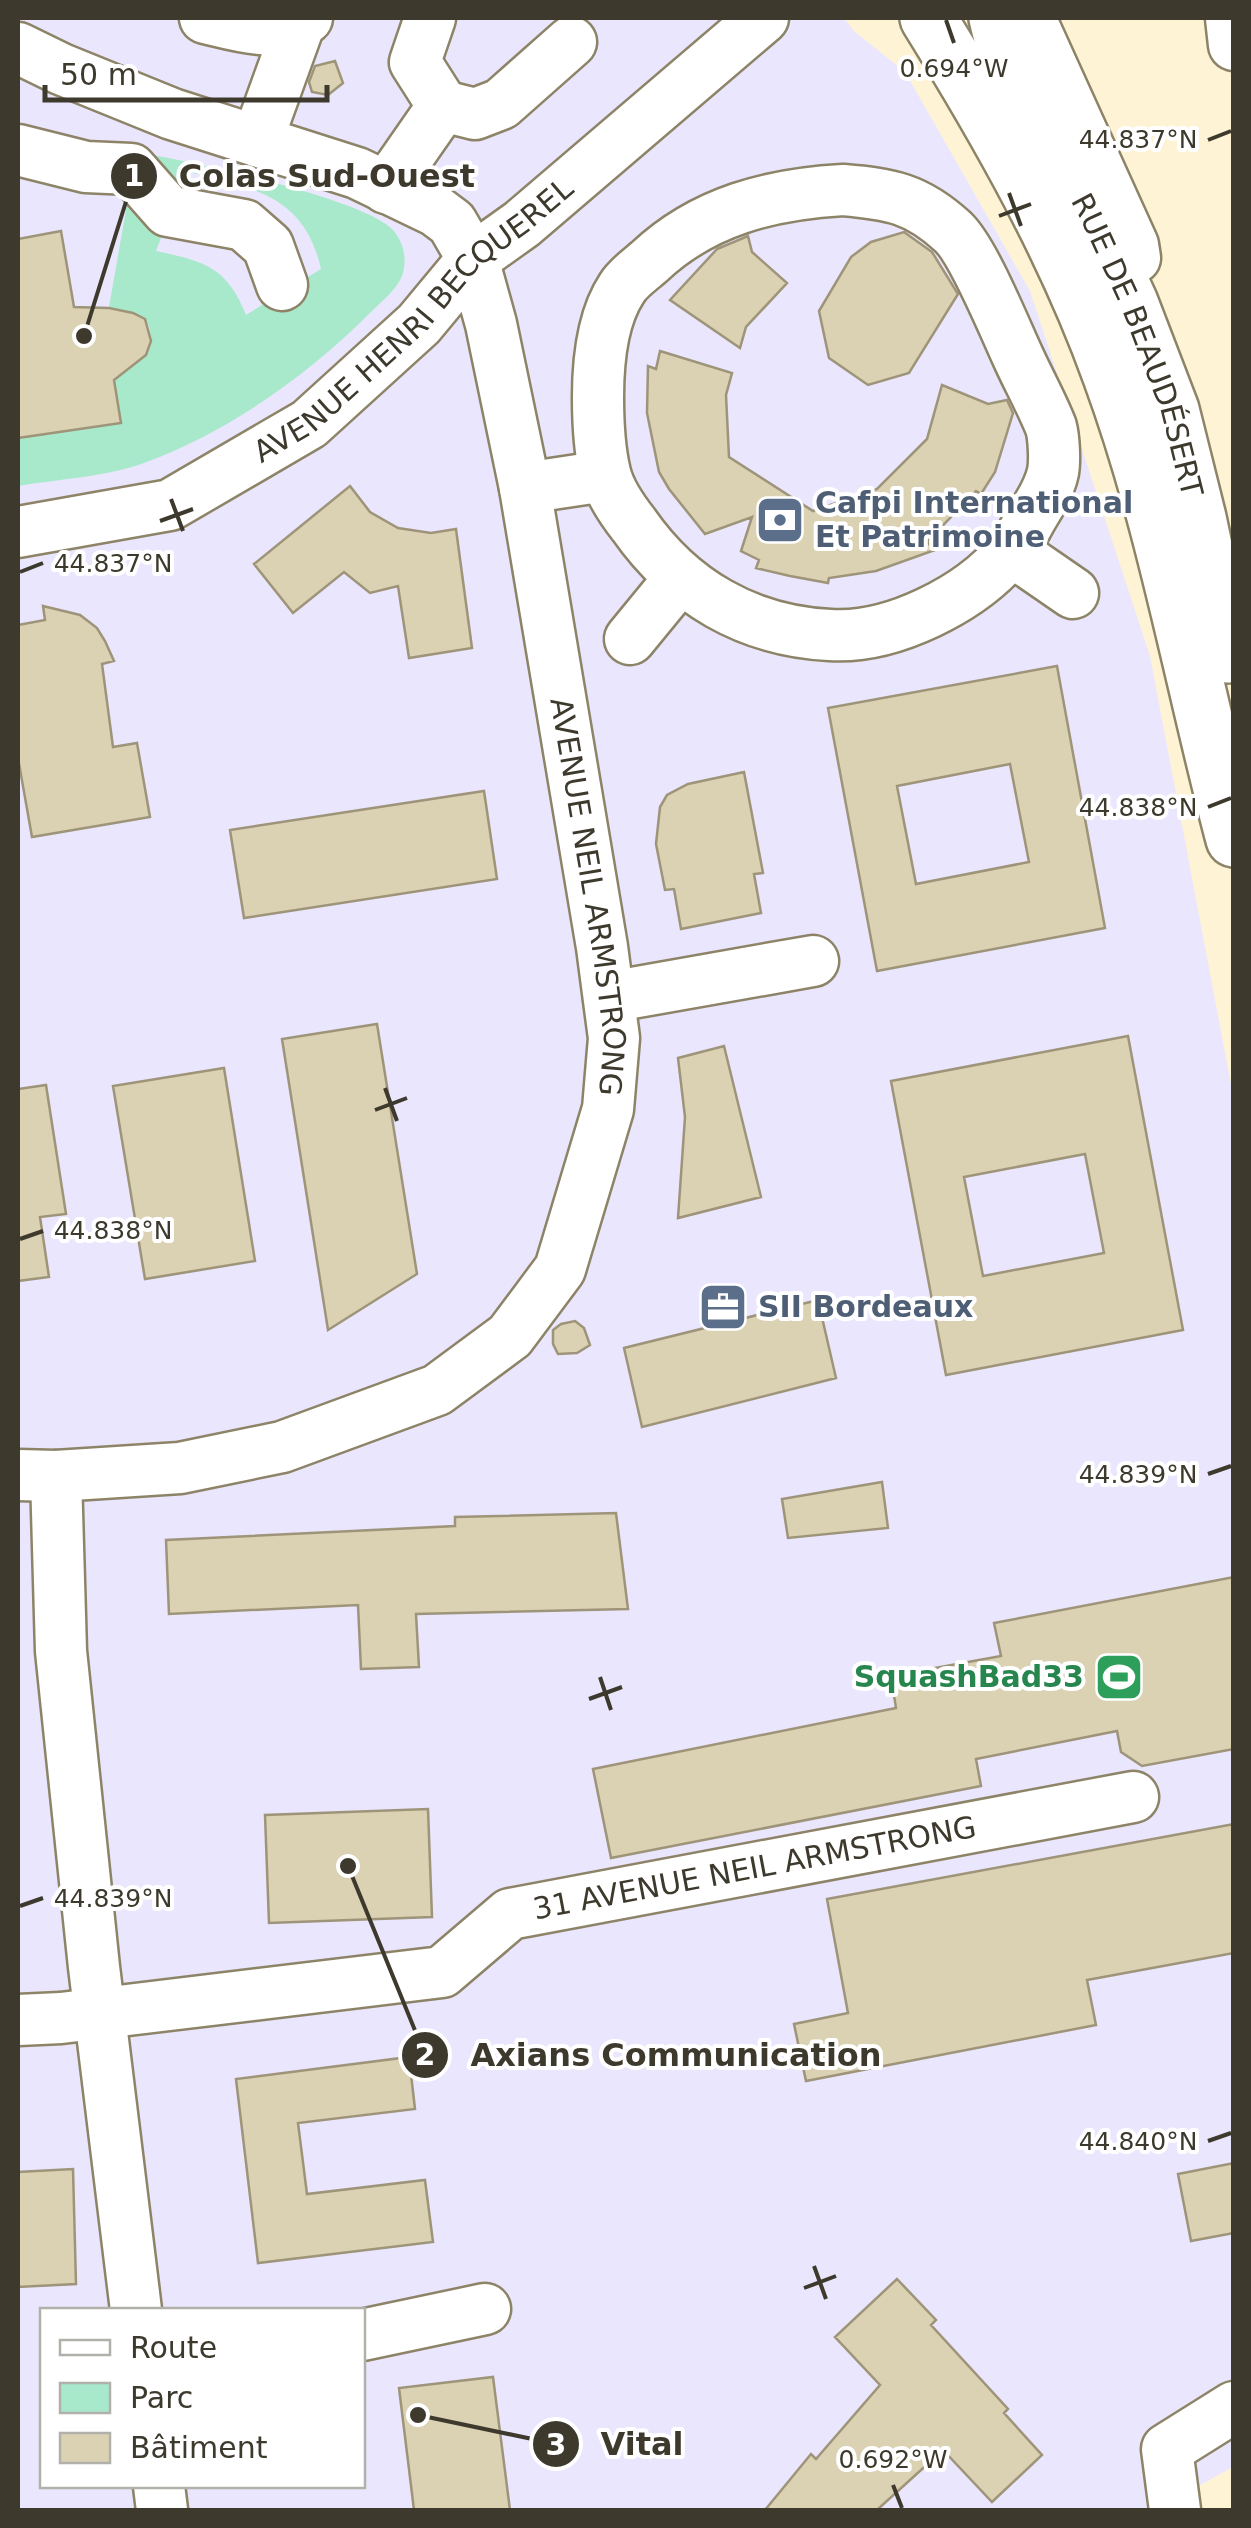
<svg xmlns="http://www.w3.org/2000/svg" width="1251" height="2528" font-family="'DejaVu Sans',sans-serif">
	<rect width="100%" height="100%" fill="#fef3d5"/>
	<!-- commercial -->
	<path fill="#eae6fd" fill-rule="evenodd" d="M 18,18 L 844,18 L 854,31 L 905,72 L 1030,291 L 1150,656 L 1233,1095 L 1233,2467 L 1155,2510 L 18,2510 ZM 42,2310 L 362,2310 L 362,2486 L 42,2486 Z"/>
	<!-- green -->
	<path fill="#a9e9cb" d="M 148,154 C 196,163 364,199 393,230 C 403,241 407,258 403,273 C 399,288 381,302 370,313 C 307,376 228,432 144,463 C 105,477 59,479 18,486 L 18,439 L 120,422 L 113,376 C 137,367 159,349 147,322 L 133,313 L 109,307 L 130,187 L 168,219 L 156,251 C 204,261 227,267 246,315 L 321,269 C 304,193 249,187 184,171 L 176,196 Z"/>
	<!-- building -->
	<path fill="#dbd1b3" stroke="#9e9479" stroke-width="2.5" fill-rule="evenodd" d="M 335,61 L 343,83 L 328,95 L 312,92 L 309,82 L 315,66 Z
		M 61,231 L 74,307 L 109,308 L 133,313 L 145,319 L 151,341 L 146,355 L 114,380 L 121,423 L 18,438 L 18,239 Z
		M 904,232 L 932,252 L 958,294 L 909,373 L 868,385 L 829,358 L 819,311 L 851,257 L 871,242 Z
		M 748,236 L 752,252 L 787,283 L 746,327 L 740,348 L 670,300 L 717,249 Z
		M 660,351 L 732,373 L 726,395 L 729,457 L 813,511 L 877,489 L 927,439 L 942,385 L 988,404 L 1007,400 L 1013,413 L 995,472 L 981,494 L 976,491 L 927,542 L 935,550 L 876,571 L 829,578 L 828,583 L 790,576 L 756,568 L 759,560 L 741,551 L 752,517 L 705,534 L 669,489 L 659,472 L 647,413 L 648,366 L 656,369 Z
		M 350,486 L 370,512 L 398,528 L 431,533 L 456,529 L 472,648 L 409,658 L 398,586 L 370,593 L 344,572 L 293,613 L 254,564 Z
		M 43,606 L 80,615 L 97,628 L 105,641 L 114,661 L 102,664 L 113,747 L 137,743 L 150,817 L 32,837 L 18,758 L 18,625 L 45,620 Z
		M 1057,666 L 1105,928 L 877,971 L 828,708 ZM 1010,764 L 1029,862 L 916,884 L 897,786 Z
		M 744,772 L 763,873 L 754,874 L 761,913 L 681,929 L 674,889 L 665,890 L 656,844 L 660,807 L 667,795 L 688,784 Z
		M 484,791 L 497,879 L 244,918 L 230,830 Z
		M 377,1024 L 417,1274 L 328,1330 L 282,1039 Z
		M 1128,1036 L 1183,1330 L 946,1375 L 891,1081 ZM 1085,1154 L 1104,1253 L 983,1276 L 964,1177 Z
		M 724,1046 L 761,1197 L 678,1218 L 685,1117 L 678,1058 Z
		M 224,1068 L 255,1261 L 145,1279 L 113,1086 Z
		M 46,1085 L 66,1214 L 40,1217 L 49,1277 L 18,1281 L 18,1089 Z
		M 818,1300 L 836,1378 L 642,1427 L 624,1348 Z
		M 575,1321 L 584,1328 L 590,1345 L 577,1353 L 558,1354 L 553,1344 L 553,1330 L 561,1324 Z
		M 882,1482 L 888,1528 L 788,1538 L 782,1499 Z
		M 616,1513 L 628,1609 L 416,1614 L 419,1667 L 361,1669 L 358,1605 L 169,1614 L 166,1540 L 455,1526 L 455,1517 Z
		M 1234,1577 L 1234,1749 L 1142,1766 L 1121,1752 L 1117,1731 L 976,1759 L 981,1786 L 611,1858 L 593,1769 L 896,1708 L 891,1676 L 1001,1656 L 994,1623 Z
		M 428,1809 L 432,1917 L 269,1923 L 265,1815 Z
		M 1234,1824 L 1234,1953 L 1087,1980 L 1096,2025 L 806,2081 L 794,2024 L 848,2013 L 827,1899 Z
		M 409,2057 L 415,2109 L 298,2123 L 307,2194 L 425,2180 L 433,2242 L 258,2263 L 236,2079 Z
		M 1234,2163 L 1234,2233 L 1191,2241 L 1178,2174 Z
		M 73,2169 L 76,2284 L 18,2287 L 18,2172 Z
		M 897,2279 L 936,2320 L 931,2325 L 1008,2409 L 1004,2413 L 1042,2455 L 992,2502 L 943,2450 L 877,2510 L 765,2510 L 811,2454 L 816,2459 L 880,2385 L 835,2337 Z
		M 493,2377 L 510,2510 L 414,2510 L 399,2388 Z"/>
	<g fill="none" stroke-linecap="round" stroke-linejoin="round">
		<!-- minor casing -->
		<g stroke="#8d8468" stroke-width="55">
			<g id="minor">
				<path d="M 205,18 C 235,25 281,40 307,18"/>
				<path d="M 430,18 L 415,62 L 443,106"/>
				<path d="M 1030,18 L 1133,245 L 1135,258"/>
				<path d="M 1231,18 L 1234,45"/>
				<path id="s1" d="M 18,48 L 61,69 L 172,114 L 357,173 L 436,211 L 452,223 L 473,259 L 491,324 L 525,488 L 602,947 L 614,1038 L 608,1109 L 560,1269 L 510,1336 L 437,1390 L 282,1447 L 180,1468 L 56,1476 L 18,1475"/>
				<path d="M 257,141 L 299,25"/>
				<path d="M 18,150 L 86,167 L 131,169 L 168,211 L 244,225 L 268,246 L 282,285"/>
				<path d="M 386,188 L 443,106 L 475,114 L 501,104 L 571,42"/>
				<path d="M 843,190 C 890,194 916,198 953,232 C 974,252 1005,329 1019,359 C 1029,381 1042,404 1051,427 C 1054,438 1055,461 1053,472 C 1050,486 1041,502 1034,513 C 1026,526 1020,541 1010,552 C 971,599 892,639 830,635 C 748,631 681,592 634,525 C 623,511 609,490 605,473 C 599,448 598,422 598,397 C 598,363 602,318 622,288 C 628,278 641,269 649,262 C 703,211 771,194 843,190 Z"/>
				<path d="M 525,488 L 605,476"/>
				<path id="s2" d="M 18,532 L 170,505 L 309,424 L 419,324 L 473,259 L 522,224 L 763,18"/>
				<path d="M 1012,551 L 1073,593"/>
				<path d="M 630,639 L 680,578"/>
				<path d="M 609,997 L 813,961"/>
				<path d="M 56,1476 L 61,1651 L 94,1967 L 136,2310"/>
				<path id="s3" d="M 18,2020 L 61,2018 L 442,1972 L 510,1914 L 1133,1797"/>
				<path d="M 362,2335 L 485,2309"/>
				<path d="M 159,2486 L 162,2510"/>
				<path d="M 1175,2510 L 1167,2449 L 1234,2407"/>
			</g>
		</g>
		<!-- major casing -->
		<g stroke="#8d8468" stroke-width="60">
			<g id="major">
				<path d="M 928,18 C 998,131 1066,250 1111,376 C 1166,526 1193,685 1234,839"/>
				<path id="s4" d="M 997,18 L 1008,63 L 1089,214 L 1130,303 L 1171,410 L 1198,518 L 1227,655"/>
			</g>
		</g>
		<!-- minor -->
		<use href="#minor" stroke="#fff" stroke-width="50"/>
		<!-- major -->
		<use href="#major" stroke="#fff" stroke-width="55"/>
	</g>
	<!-- ticks -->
	<path fill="none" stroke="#3d392d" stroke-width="4" d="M 946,20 L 954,43M 1208,140 L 1231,131M 1009,193 L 1021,226M 999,216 L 1031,204M 171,499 L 183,531M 160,521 L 193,509M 20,572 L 43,563M 1208,807 L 1231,798M 385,1088 L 397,1121M 375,1110 L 407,1098M 20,1239 L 43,1231M 1208,1474 L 1231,1466M 600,1677 L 611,1710M 589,1699 L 622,1687M 20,1906 L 43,1898M 1208,2141 L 1231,2133M 814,2266 L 826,2299M 804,2288 L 836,2276M 893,2485 L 902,2508"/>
	<!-- icons -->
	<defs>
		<g id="bank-square" transform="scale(2.5)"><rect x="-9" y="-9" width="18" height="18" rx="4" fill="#5c6f8a" stroke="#fff"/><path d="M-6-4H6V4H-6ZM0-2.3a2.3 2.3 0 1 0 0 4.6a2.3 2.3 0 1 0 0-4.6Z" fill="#fff"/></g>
		<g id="office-square" transform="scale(2.5)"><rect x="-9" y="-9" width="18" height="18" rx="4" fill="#5c6f8a" stroke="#fff"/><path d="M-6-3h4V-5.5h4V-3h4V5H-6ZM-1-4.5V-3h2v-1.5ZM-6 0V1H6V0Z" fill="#fff"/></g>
		<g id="stadium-square" transform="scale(2.5)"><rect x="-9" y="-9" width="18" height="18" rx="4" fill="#2e9e5b" stroke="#fff"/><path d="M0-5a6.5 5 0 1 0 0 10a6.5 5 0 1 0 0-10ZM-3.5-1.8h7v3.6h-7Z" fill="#fff"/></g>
	</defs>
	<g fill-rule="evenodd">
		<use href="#bank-square" x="780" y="520"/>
		<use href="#office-square" x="723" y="1307"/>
		<use href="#stadium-square" x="1119" y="1677"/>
	</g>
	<g text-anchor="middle" stroke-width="8" stroke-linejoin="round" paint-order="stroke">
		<!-- street labels -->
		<g font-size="30" fill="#3d392d" stroke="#fff">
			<text dy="10" stroke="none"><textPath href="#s2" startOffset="462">AVENUE HENRI BECQUEREL</textPath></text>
			<text dy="10" stroke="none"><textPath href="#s4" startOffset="358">RUE DE BEAUDÉSERT</textPath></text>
			<text dy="10" stroke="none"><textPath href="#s1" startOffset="1160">AVENUE NEIL ARMSTRONG</textPath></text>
			<text dy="10" stroke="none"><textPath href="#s3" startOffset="765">31 AVENUE NEIL ARMSTRONG</textPath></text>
		</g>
		<!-- service labels -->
		<g font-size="30" font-weight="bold" fill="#4e5e75" stroke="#fff" text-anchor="start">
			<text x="815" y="513">Cafpi International<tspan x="815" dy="34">Et Patrimoine</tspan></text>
			<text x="758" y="1317">SII Bordeaux</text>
		</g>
		<!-- leisure labels -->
		<g font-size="30" font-weight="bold" fill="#27864d" stroke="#fff" text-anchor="end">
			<text x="1084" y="1687">SquashBad33</text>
		</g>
	</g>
	<g font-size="25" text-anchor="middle" fill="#3d392d" stroke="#fff" stroke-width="8" stroke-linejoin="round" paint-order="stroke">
		<text x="954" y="77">0.694°W</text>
		<text x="1138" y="148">44.837°N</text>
		<text x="113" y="572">44.837°N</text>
		<text x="1138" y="816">44.838°N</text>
		<text x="113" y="1239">44.838°N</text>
		<text x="1138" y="1483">44.839°N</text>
		<text x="113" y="1907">44.839°N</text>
		<text x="1138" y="2150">44.840°N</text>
		<text x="893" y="2468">0.692°W</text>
	</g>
	<!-- callouts -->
	<path fill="none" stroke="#3d392d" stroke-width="4" d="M84 336L134 176M348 1866L425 2055M418 2415L556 2444"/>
	<g fill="#3d392d" stroke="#fff" stroke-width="4">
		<circle cx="84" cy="336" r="10"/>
		<circle cx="348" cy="1866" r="10"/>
		<circle cx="418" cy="2415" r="10"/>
		<circle cx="134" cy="176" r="25"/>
		<circle cx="425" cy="2055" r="25"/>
		<circle cx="556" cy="2444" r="25"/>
	</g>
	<g font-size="30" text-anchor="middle" font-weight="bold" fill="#fff">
		<text x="134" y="186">1</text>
		<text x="425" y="2065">2</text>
		<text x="556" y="2455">3</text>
	</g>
	<g font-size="32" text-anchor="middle" font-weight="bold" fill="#3d392d" stroke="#fff" stroke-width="8" stroke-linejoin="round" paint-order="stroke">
		<text x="327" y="187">Colas Sud-Ouest</text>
		<text x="676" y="2066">Axians Communication</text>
		<text x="642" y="2455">Vital</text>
	</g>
	<!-- border -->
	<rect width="1251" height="2528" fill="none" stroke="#3d392d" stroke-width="40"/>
	<!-- legend -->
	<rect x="40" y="2308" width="325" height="180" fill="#ffffff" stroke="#b1b0ab" stroke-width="2.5"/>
	<rect x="60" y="2340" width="50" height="15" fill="#ffffff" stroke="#b1b0ab" stroke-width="2.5"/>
	<text x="130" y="2358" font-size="30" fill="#3d392d">Route</text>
	<rect x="60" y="2383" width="50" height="30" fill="#a9e9cb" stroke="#b1b0ab" stroke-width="2.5"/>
	<text x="130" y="2408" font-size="30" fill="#3d392d">Parc</text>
	<rect x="60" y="2433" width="50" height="30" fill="#dbd1b3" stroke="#b1b0ab" stroke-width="2.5"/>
	<text x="130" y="2458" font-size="30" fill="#3d392d">Bâtiment</text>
	<!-- scale -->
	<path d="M45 85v15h282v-15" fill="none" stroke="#3d392d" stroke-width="5"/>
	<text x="60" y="85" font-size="30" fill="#3d392d" stroke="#ffffff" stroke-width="8" paint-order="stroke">50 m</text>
</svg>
